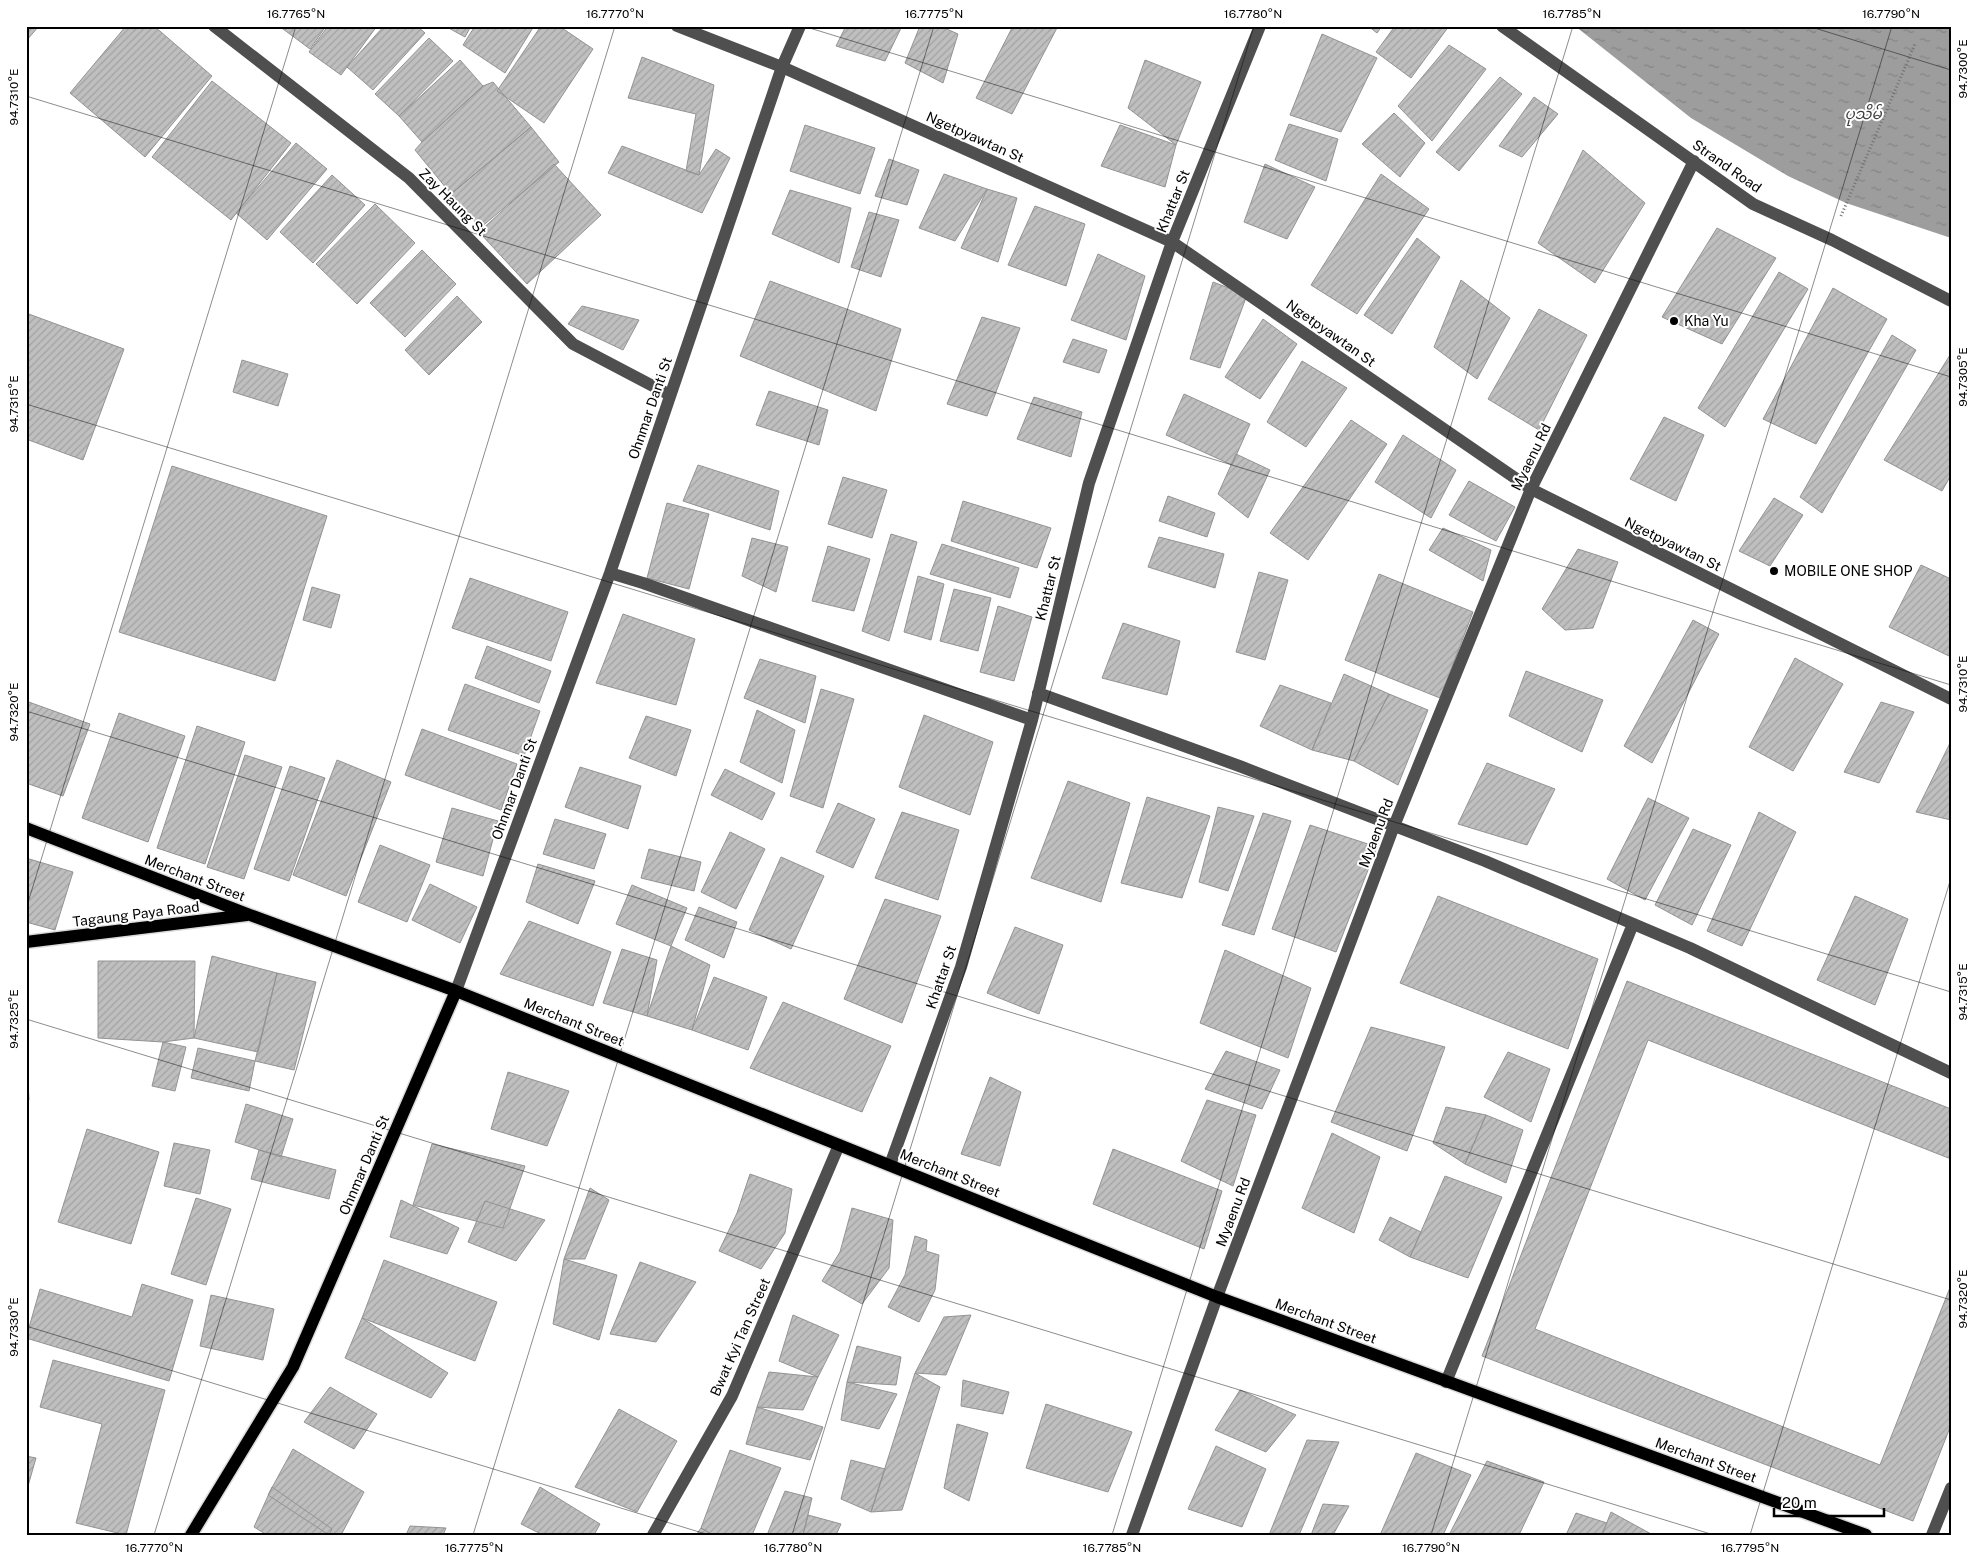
<svg xmlns="http://www.w3.org/2000/svg" width="1977" height="1561" font-family="'Public Sans','Noto Sans Myanmar',sans-serif">
	<defs>
		<pattern id="water-ripples" width="26" height="14" patternUnits="userSpaceOnUse" patternTransform="scale(1.25)"><rect width="26" height="14" fill="#9d9d9d"/><path d="M2 4q2-2 4 0t4 0M15 11q2-2 4 0t4 0" fill="none" stroke="#858585"/></pattern>
		<pattern id="building-hatch" width="6" height="6" patternUnits="userSpaceOnUse" patternTransform="scale(1.25)"><rect width="6" height="6" fill="#bfbfbf"/><path d="M-1 1l2-2M0 6l6-6M5 7l2-2" fill="none" stroke="#a2a2a2"/></pattern>
	</defs>
	<rect width="100%" height="100%" fill="#fff"/>
	<!-- water -->
	<path fill="url(#water-ripples)" d="M 1575,26 L 1951,26 L 1951,238 L 1846,203 L 1788,176 L 1691,118 Z"/>
	<!-- building -->
	<path fill="url(#building-hatch)" stroke="#939393" d="M 26,26 L 39,26 L 26,41 Z
		M 126,26 L 154,26 L 212,76 L 145,157 L 70,93 Z
		M 279,26 L 326,26 L 310,49 Z
		M 328,26 L 377,26 L 341,75 L 309,52 Z
		M 384,26 L 417,26 L 425,33 L 373,90 L 347,67 Z
		M 445,26 L 471,26 L 465,37 Z
		M 475,26 L 534,26 L 505,73 L 463,45 Z
		M 541,26 L 559,26 L 593,49 L 544,123 L 497,91 Z
		M 846,26 L 902,26 L 885,61 L 836,46 Z
		M 920,26 L 940,26 L 958,34 L 943,83 L 905,63 Z
		M 1013,26 L 1058,26 L 1012,114 L 976,98 Z
		M 1368,26 L 1382,26 L 1377,33 Z
		M 1395,26 L 1449,26 L 1411,78 L 1376,52 Z
		M 1322,34 L 1377,58 L 1341,132 L 1290,115 Z
		M 429,38 L 453,61 L 399,116 L 375,94 Z
		M 1449,45 L 1486,69 L 1432,141 L 1398,106 Z
		M 642,57 L 714,85 L 699,175 L 686,171 L 696,114 L 628,98 Z
		M 460,60 L 483,86 L 422,142 L 399,116 Z
		M 1145,60 L 1201,82 L 1176,145 L 1128,108 Z
		M 1500,77 L 1522,94 L 1459,171 L 1436,152 Z
		M 212,81 L 291,143 L 231,220 L 152,157 Z
		M 493,82 L 531,127 L 451,194 L 415,150 L 422,142 L 483,86 Z
		M 1534,97 L 1558,114 L 1522,157 L 1499,146 Z
		M 1394,113 L 1425,143 L 1400,177 L 1362,144 Z
		M 1289,124 L 1338,139 L 1326,181 L 1275,160 Z
		M 805,125 L 875,148 L 860,194 L 790,171 Z
		M 1120,125 L 1176,145 L 1165,187 L 1101,166 Z
		M 531,127 L 559,162 L 480,228 L 451,194 Z
		M 296,143 L 327,169 L 267,240 L 236,213 Z
		M 622,146 L 699,175 L 716,149 L 730,158 L 702,213 L 608,173 Z
		M 1583,150 L 1645,203 L 1595,283 L 1538,243 Z
		M 889,159 L 919,170 L 907,205 L 875,196 Z
		M 554,164 L 601,215 L 527,284 L 479,232 Z
		M 1265,164 L 1315,187 L 1287,239 L 1244,222 Z
		M 944,174 L 987,189 L 955,241 L 919,228 Z
		M 1381,174 L 1429,209 L 1357,314 L 1311,285 Z
		M 332,175 L 365,205 L 313,263 L 280,232 Z
		M 987,189 L 1017,198 L 998,262 L 961,248 Z
		M 790,190 L 851,208 L 839,263 L 772,234 Z
		M 375,204 L 415,243 L 357,304 L 316,264 Z
		M 1035,206 L 1085,224 L 1066,286 L 1008,265 Z
		M 869,212 L 899,220 L 881,277 L 851,267 Z
		M 1717,228 L 1776,258 L 1722,344 L 1662,317 Z
		M 1417,238 L 1440,257 L 1392,334 L 1364,315 Z
		M 422,250 L 456,284 L 405,337 L 370,303 Z
		M 1098,254 L 1145,276 L 1126,340 L 1071,320 Z
		M 1779,272 L 1808,289 L 1725,427 L 1698,408 Z
		M 1461,280 L 1510,318 L 1477,379 L 1434,347 Z
		M 770,281 L 901,329 L 876,411 L 740,356 Z
		M 1213,282 L 1247,295 L 1220,368 L 1190,359 Z
		M 1833,288 L 1887,319 L 1816,444 L 1763,419 Z
		M 457,296 L 482,322 L 429,375 L 405,350 Z
		M 582,306 L 639,320 L 623,350 L 568,324 Z
		M 1539,309 L 1587,335 L 1539,430 L 1488,399 Z
		M 26,313 L 124,349 L 83,460 L 26,439 Z
		M 982,317 L 1020,328 L 987,416 L 947,404 Z
		M 1263,319 L 1297,344 L 1260,399 L 1225,377 Z
		M 1892,335 L 1916,350 L 1822,513 L 1800,497 Z
		M 1073,339 L 1107,350 L 1099,373 L 1063,362 Z
		M 1950,355 L 1951,475 L 1942,491 L 1884,460 Z
		M 242,360 L 288,374 L 278,406 L 233,392 Z
		M 1302,361 L 1347,388 L 1306,447 L 1267,422 Z
		M 769,391 L 828,410 L 819,445 L 756,425 Z
		M 1184,394 L 1250,424 L 1232,465 L 1166,435 Z
		M 1034,397 L 1082,412 L 1071,457 L 1017,439 Z
		M 1664,417 L 1704,435 L 1676,501 L 1630,479 Z
		M 1351,420 L 1387,444 L 1308,560 L 1270,533 Z
		M 1403,435 L 1456,470 L 1431,518 L 1375,482 Z
		M 1236,454 L 1270,470 L 1248,518 L 1218,494 Z
		M 698,465 L 779,491 L 770,530 L 683,501 Z
		M 172,466 L 327,516 L 275,681 L 119,632 Z
		M 843,477 L 887,490 L 872,538 L 828,524 Z
		M 1469,481 L 1515,507 L 1496,541 L 1449,515 Z
		M 1168,496 L 1215,513 L 1207,537 L 1159,521 Z
		M 1774,498 L 1803,515 L 1770,566 L 1739,551 Z
		M 963,501 L 1051,528 L 1037,568 L 951,541 Z
		M 667,503 L 709,514 L 689,589 L 647,578 Z
		M 1443,528 L 1491,550 L 1483,581 L 1429,550 Z
		M 891,534 L 917,542 L 889,641 L 862,631 Z
		M 1159,537 L 1224,554 L 1215,588 L 1148,567 Z
		M 752,538 L 788,547 L 776,592 L 742,576 Z
		M 942,544 L 1019,568 L 1010,598 L 930,574 Z
		M 828,546 L 870,559 L 854,611 L 812,601 Z
		M 1578,549 L 1618,562 L 1593,628 L 1565,630 L 1542,609 Z
		M 1921,565 L 1951,579 L 1951,657 L 1889,627 Z
		M 1259,572 L 1288,580 L 1265,660 L 1236,652 Z
		M 1379,574 L 1473,612 L 1440,698 L 1345,660 Z
		M 918,576 L 944,584 L 931,640 L 904,632 Z
		M 470,578 L 568,612 L 551,661 L 452,628 Z
		M 312,587 L 340,595 L 331,628 L 303,620 Z
		M 954,589 L 991,598 L 978,651 L 940,641 Z
		M 998,606 L 1032,617 L 1014,681 L 980,672 Z
		M 623,614 L 695,639 L 676,705 L 596,683 Z
		M 1693,620 L 1719,634 L 1652,763 L 1624,746 Z
		M 1123,623 L 1180,641 L 1167,695 L 1102,678 Z
		M 487,646 L 551,671 L 539,703 L 475,678 Z
		M 1795,658 L 1843,684 L 1793,771 L 1749,747 Z
		M 760,659 L 816,676 L 805,723 L 744,698 Z
		M 1526,671 L 1603,700 L 1582,752 L 1509,716 Z
		M 1344,674 L 1389,694 L 1354,761 L 1312,750 Z
		M 465,684 L 540,711 L 524,756 L 448,730 Z
		M 1280,685 L 1331,703 L 1312,750 L 1260,726 Z
		M 821,689 L 854,699 L 823,808 L 790,796 Z
		M 1389,694 L 1428,710 L 1398,785 L 1354,761 Z
		M 26,701 L 90,724 L 63,796 L 26,783 Z
		M 1881,702 L 1914,712 L 1879,783 L 1844,772 Z
		M 757,710 L 795,730 L 782,783 L 740,762 Z
		M 119,713 L 185,736 L 148,842 L 82,818 Z
		M 924,715 L 993,742 L 970,815 L 899,787 Z
		M 646,716 L 691,730 L 676,776 L 629,758 Z
		M 197,726 L 245,742 L 205,864 L 157,848 Z
		M 422,729 L 517,764 L 501,810 L 405,775 Z
		M 1951,741 L 1951,820 L 1916,812 Z
		M 245,755 L 282,767 L 244,879 L 207,867 Z
		M 337,760 L 391,782 L 346,896 L 293,875 Z
		M 1487,763 L 1555,789 L 1527,845 L 1458,824 Z
		M 290,766 L 325,778 L 289,881 L 254,869 Z
		M 580,767 L 641,786 L 628,829 L 565,807 Z
		M 725,769 L 775,793 L 762,820 L 711,795 Z
		M 1068,781 L 1130,803 L 1101,902 L 1031,878 Z
		M 1147,797 L 1210,816 L 1182,898 L 1121,883 Z
		M 1648,798 L 1689,818 L 1645,900 L 1607,879 Z
		M 838,803 L 875,819 L 853,868 L 816,852 Z
		M 1218,807 L 1254,816 L 1228,891 L 1199,882 Z
		M 452,808 L 498,821 L 483,876 L 436,862 Z
		M 902,812 L 959,830 L 938,900 L 875,878 Z
		M 1759,812 L 1796,832 L 1742,946 L 1707,931 Z
		M 1263,813 L 1291,821 L 1254,935 L 1222,925 Z
		M 555,819 L 606,834 L 594,869 L 543,854 Z
		M 1310,825 L 1377,847 L 1336,952 L 1272,929 Z
		M 1693,829 L 1731,845 L 1692,925 L 1655,905 Z
		M 730,832 L 765,849 L 736,909 L 701,892 Z
		M 380,845 L 430,865 L 407,922 L 358,902 Z
		M 649,849 L 701,862 L 694,891 L 641,878 Z
		M 781,857 L 824,876 L 791,949 L 749,930 Z
		M 26,858 L 73,872 L 55,930 L 26,922 Z
		M 538,864 L 595,881 L 578,924 L 526,902 Z
		M 430,884 L 477,907 L 460,943 L 412,920 Z
		M 632,885 L 687,908 L 671,946 L 616,924 Z
		M 1438,896 L 1598,959 L 1568,1049 L 1400,983 Z
		M 1855,896 L 1908,919 L 1875,1005 L 1817,980 Z
		M 885,899 L 941,916 L 902,1023 L 844,999 Z
		M 699,907 L 737,922 L 724,958 L 685,940 Z
		M 529,921 L 611,952 L 593,1006 L 500,974 Z
		M 1015,927 L 1063,945 L 1039,1014 L 987,993 Z
		M 671,946 L 710,965 L 692,1030 L 647,1016 Z
		M 622,949 L 657,960 L 647,1016 L 603,1003 Z
		M 1225,950 L 1311,988 L 1288,1058 L 1200,1023 Z
		M 212,956 L 277,973 L 258,1052 L 194,1038 Z
		M 98,961 L 195,961 L 194,1038 L 163,1042 L 98,1038 Z
		M 277,973 L 316,982 L 294,1070 L 255,1061 Z
		M 714,977 L 767,997 L 748,1050 L 692,1030 Z
		M 1627,981 L 1951,1109 L 1951,1159 L 1648,1040 L 1535,1329 L 1880,1465 L 1951,1285 L 1951,1425 L 1913,1521 L 1482,1356 Z
		M 783,1002 L 891,1046 L 862,1112 L 750,1068 Z
		M 1371,1027 L 1445,1047 L 1407,1151 L 1331,1122 Z
		M 163,1042 L 186,1047 L 175,1091 L 152,1086 Z
		M 26,1047 L 29,1100 L 26,1100 Z
		M 198,1048 L 255,1061 L 249,1091 L 191,1078 Z
		M 1226,1051 L 1280,1070 L 1262,1109 L 1205,1089 Z
		M 1508,1052 L 1550,1069 L 1531,1122 L 1484,1097 Z
		M 508,1072 L 569,1091 L 547,1146 L 491,1129 Z
		M 990,1077 L 1021,1092 L 1000,1166 L 961,1154 Z
		M 1207,1100 L 1256,1115 L 1233,1186 L 1181,1161 Z
		M 246,1104 L 293,1119 L 281,1157 L 235,1142 Z
		M 1446,1107 L 1486,1115 L 1465,1164 L 1433,1143 Z
		M 1486,1115 L 1523,1130 L 1506,1183 L 1465,1164 Z
		M 87,1129 L 159,1152 L 131,1244 L 58,1222 Z
		M 1332,1133 L 1380,1157 L 1354,1233 L 1302,1208 Z
		M 174,1143 L 210,1150 L 200,1194 L 164,1186 Z
		M 432,1144 L 525,1166 L 503,1228 L 413,1205 Z
		M 1113,1149 L 1222,1191 L 1204,1249 L 1093,1204 Z
		M 259,1150 L 336,1170 L 329,1199 L 251,1179 Z
		M 750,1174 L 792,1189 L 785,1233 L 761,1269 L 719,1251 L 737,1213 Z
		M 1445,1176 L 1502,1197 L 1468,1278 L 1410,1257 Z
		M 590,1188 L 609,1200 L 585,1259 L 564,1259 Z
		M 196,1198 L 231,1209 L 206,1285 L 171,1274 Z
		M 401,1200 L 459,1228 L 447,1254 L 390,1237 Z
		M 485,1201 L 545,1220 L 516,1261 L 468,1242 Z
		M 852,1208 L 893,1220 L 889,1268 L 862,1304 L 822,1281 L 840,1252 Z
		M 1390,1217 L 1421,1232 L 1410,1257 L 1379,1240 Z
		M 915,1236 L 927,1240 L 926,1251 L 939,1255 L 935,1290 L 919,1322 L 888,1307 L 905,1275 Z
		M 564,1259 L 617,1275 L 599,1340 L 553,1324 Z
		M 384,1260 L 497,1302 L 475,1361 L 362,1318 Z
		M 640,1262 L 696,1282 L 656,1342 L 610,1334 Z
		M 142,1284 L 193,1300 L 169,1381 L 26,1338 L 40,1289 L 132,1317 Z
		M 211,1295 L 274,1309 L 263,1360 L 200,1346 Z
		M 793,1315 L 839,1335 L 818,1377 L 779,1361 Z
		M 971,1315 L 946,1375 L 915,1373 L 944,1317 Z
		M 362,1318 L 448,1373 L 431,1398 L 345,1358 Z
		M 857,1346 L 901,1357 L 896,1385 L 847,1382 Z
		M 53,1360 L 165,1390 L 126,1535 L 76,1523 L 102,1424 L 40,1407 Z
		M 769,1372 L 818,1377 L 803,1410 L 757,1407 Z
		M 915,1373 L 940,1387 L 902,1510 L 871,1512 Z
		M 963,1380 L 1009,1392 L 1003,1414 L 961,1406 Z
		M 847,1382 L 897,1394 L 879,1429 L 841,1420 Z
		M 330,1387 L 377,1414 L 354,1449 L 304,1422 Z
		M 1240,1390 L 1296,1415 L 1266,1452 L 1215,1430 Z
		M 1046,1404 L 1132,1432 L 1108,1492 L 1026,1468 Z
		M 757,1407 L 823,1427 L 810,1460 L 746,1444 Z
		M 619,1409 L 677,1441 L 637,1512 L 575,1487 Z
		M 957,1424 L 988,1433 L 969,1501 L 944,1488 Z
		M 1307,1440 L 1339,1442 L 1299,1535 L 1269,1535 Z
		M 1216,1446 L 1266,1469 L 1242,1527 L 1188,1509 Z
		M 293,1449 L 364,1492 L 341,1535 L 329,1535 L 268,1495 Z
		M 730,1450 L 781,1468 L 752,1535 L 713,1535 L 701,1528 Z
		M 1416,1453 L 1471,1475 L 1443,1535 L 1380,1535 Z
		M 26,1456 L 36,1458 L 26,1493 Z
		M 851,1460 L 885,1469 L 871,1512 L 841,1499 Z
		M 1487,1461 L 1544,1482 L 1519,1535 L 1449,1535 Z
		M 272,1487 L 332,1529 L 329,1535 L 267,1535 L 254,1527 Z
		M 540,1487 L 600,1524 L 594,1535 L 543,1535 L 521,1524 Z
		M 785,1491 L 812,1498 L 803,1535 L 767,1535 Z
		M 1323,1504 L 1349,1506 L 1333,1535 L 1311,1535 Z
		M 1611,1512 L 1653,1535 L 1602,1535 Z
		M 1576,1513 L 1607,1523 L 1601,1535 L 1566,1535 Z
		M 808,1515 L 841,1524 L 836,1535 L 803,1535 Z
		M 410,1526 L 446,1528 L 443,1535 L 406,1535 Z
		M 701,1528 L 713,1535 L 696,1535 Z"/>
	<g fill="none" stroke-linecap="round" stroke-linejoin="round">
		<!-- major casing -->
		<g stroke="#dbdbdb" stroke-width="15">
			<path id="major" d="M 26,828 L 250,915 L 456,991 L 1217,1297 L 1866,1535
				M 26,942 L 247,915
				M 191,1535 L 293,1367 L 456,991"/>
		</g>
		<!-- path -->
		<path stroke="#717171" stroke-width="3" stroke-dasharray="1 2.5" stroke-linecap="butt" d="M 1841,216 L 1915,44"/>
		<!-- minor -->
		<path stroke="#4f4f4f" stroke-width="12" d="M 214,26 L 409,178 L 573,344 L 670,395
			M 677,26 L 782,67 L 1172,242 L 1531,489 L 1951,699
			M 1502,26 L 1753,204 L 1832,240 L 1951,301
			M 610,573 L 643,583 L 1032,720
			M 1038,693 L 1242,767 L 1485,861 L 1690,948 L 1951,1073
			M 456,991 L 610,573 L 782,67 L 800,26
			M 890,1165 L 961,967 L 1032,720 L 1089,483 L 1172,242 L 1260,26
			M 1446,1382 L 1633,924
			M 653,1535 L 732,1396 L 839,1145
			M 1132,1535 L 1217,1297 L 1394,826 L 1531,489 L 1694,161
			M 1932,1535 L 1951,1488"/>
		<!-- major -->
		<use href="#major" stroke="#000" stroke-width="12"/>
	</g>
	<!-- ticks -->
	<path fill="none" stroke="#000" stroke-width="1" stroke-opacity="0.45" d="M 803,26 L 1951,377M 1808,26 L 1951,70M 26,96 L 1951,685M 26,404 L 1951,992M 26,711 L 1951,1300M 26,909 L 296,26M 26,1019 L 1714,1535M 26,1326 L 709,1535M 154,1535 L 615,26M 473,1535 L 934,26M 792,1535 L 1254,26M 1112,1535 L 1573,26M 1431,1535 L 1892,26M 1750,1535 L 1951,878"/>
	<!-- markers -->
	<g fill="#000" stroke="#fff" stroke-width="2">
		<circle cx="1674" cy="321" r="5"/>
		<circle cx="1774" cy="571" r="5"/>
	</g>
	<g text-anchor="middle" stroke-width="4" stroke-linejoin="round" paint-order="stroke">
		<!-- street labels -->
		<g font-size="14" fill="#000" stroke="#fff">
			<text transform="translate(975 137) rotate(24)" y="5">Ngetpyawtan St</text>
			<text transform="translate(1727 166) rotate(35)" y="5">Strand Road</text>
			<text transform="translate(1173 201) rotate(-68)" y="5">Khattar St</text>
			<text transform="translate(453 202) rotate(45)" y="5">Zay Haung St</text>
			<text transform="translate(1331 333) rotate(35)" y="5">Ngetpyawtan St</text>
			<text transform="translate(650 408) rotate(-71)" y="5">Ohnmar Danti St</text>
			<text transform="translate(1531 457) rotate(-64)" y="5">Myaenu Rd</text>
			<text transform="translate(1673 544) rotate(26)" y="5">Ngetpyawtan St</text>
			<text transform="translate(1048 588) rotate(-76)" y="5">Khattar St</text>
			<text transform="translate(514 789) rotate(-70)" y="5">Ohnmar Danti St</text>
			<text transform="translate(1376 833) rotate(-69)" y="5">Myaenu Rd</text>
			<text transform="translate(195 878) rotate(21)" y="5">Merchant Street</text>
			<text transform="translate(136 914) rotate(-7)" y="5">Tagaung Paya Road</text>
			<text transform="translate(941 977) rotate(-71)" y="5">Khattar St</text>
			<text transform="translate(574 1022) rotate(22)" y="5">Merchant Street</text>
			<text transform="translate(364 1165) rotate(-67)" y="5">Ohnmar Danti St</text>
			<text transform="translate(950 1173) rotate(22)" y="5">Merchant Street</text>
			<text transform="translate(1233 1212) rotate(-69)" y="5">Myaenu Rd</text>
			<text transform="translate(1326 1321) rotate(20)" y="5">Merchant Street</text>
			<text transform="translate(740 1337) rotate(-66)" y="5">Bwat Kyi Tan Street</text>
			<text transform="translate(1706 1460) rotate(20)" y="5">Merchant Street</text>
		</g>
		<!-- poi labels -->
		<g font-size="14" fill="#000" stroke="#fff" text-anchor="start">
			<text x="1684" y="326">Kha Yu</text>
			<text x="1784" y="576">MOBILE ONE SHOP</text>
		</g>
		<!-- water labels -->
		<g font-size="15" font-style="italic" fill="#3e3e3e" stroke="#fff">
			<text x="1863" y="119">ပုသိမ်</text>
		</g>
	</g>
	<!-- border -->
	<rect width="1977" height="1561" fill="none" stroke="#ffffff" stroke-width="55"/>
	<!-- scale -->
	<path d="M1774 1508v8h110v-8" fill="none" stroke="#000000" stroke-width="2.5"/>
	<text x="1782" y="1508" font-size="15" fill="#000000" stroke="#ffffff" stroke-width="4" paint-order="stroke">20 m</text>
	<rect x="28" y="28" width="1922" height="1506" fill="none" stroke="#000" stroke-width="2"/>
	<g font-size="12" text-anchor="middle" fill="#000">
		<text x="296" y="18">16.7765°N</text>
		<text x="615" y="18">16.7770°N</text>
		<text x="934" y="18">16.7775°N</text>
		<text x="1253" y="18">16.7780°N</text>
		<text x="1572" y="18">16.7785°N</text>
		<text x="1891" y="18">16.7790°N</text>
		<text transform="translate(1963 69) rotate(-90)" y="4">94.7300°E</text>
		<text transform="translate(14 97) rotate(-90)" y="4">94.7310°E</text>
		<text transform="translate(1963 377) rotate(-90)" y="4">94.7305°E</text>
		<text transform="translate(14 404) rotate(-90)" y="4">94.7315°E</text>
		<text transform="translate(1963 684) rotate(-90)" y="4">94.7310°E</text>
		<text transform="translate(14 712) rotate(-90)" y="4">94.7320°E</text>
		<text transform="translate(1963 992) rotate(-90)" y="4">94.7315°E</text>
		<text transform="translate(14 1019) rotate(-90)" y="4">94.7325°E</text>
		<text transform="translate(1963 1299) rotate(-90)" y="4">94.7320°E</text>
		<text transform="translate(14 1327) rotate(-90)" y="4">94.7330°E</text>
		<text x="154" y="1552">16.7770°N</text>
		<text x="474" y="1552">16.7775°N</text>
		<text x="793" y="1552">16.7780°N</text>
		<text x="1112" y="1552">16.7785°N</text>
		<text x="1431" y="1552">16.7790°N</text>
		<text x="1750" y="1552">16.7795°N</text>
	</g>
</svg>
